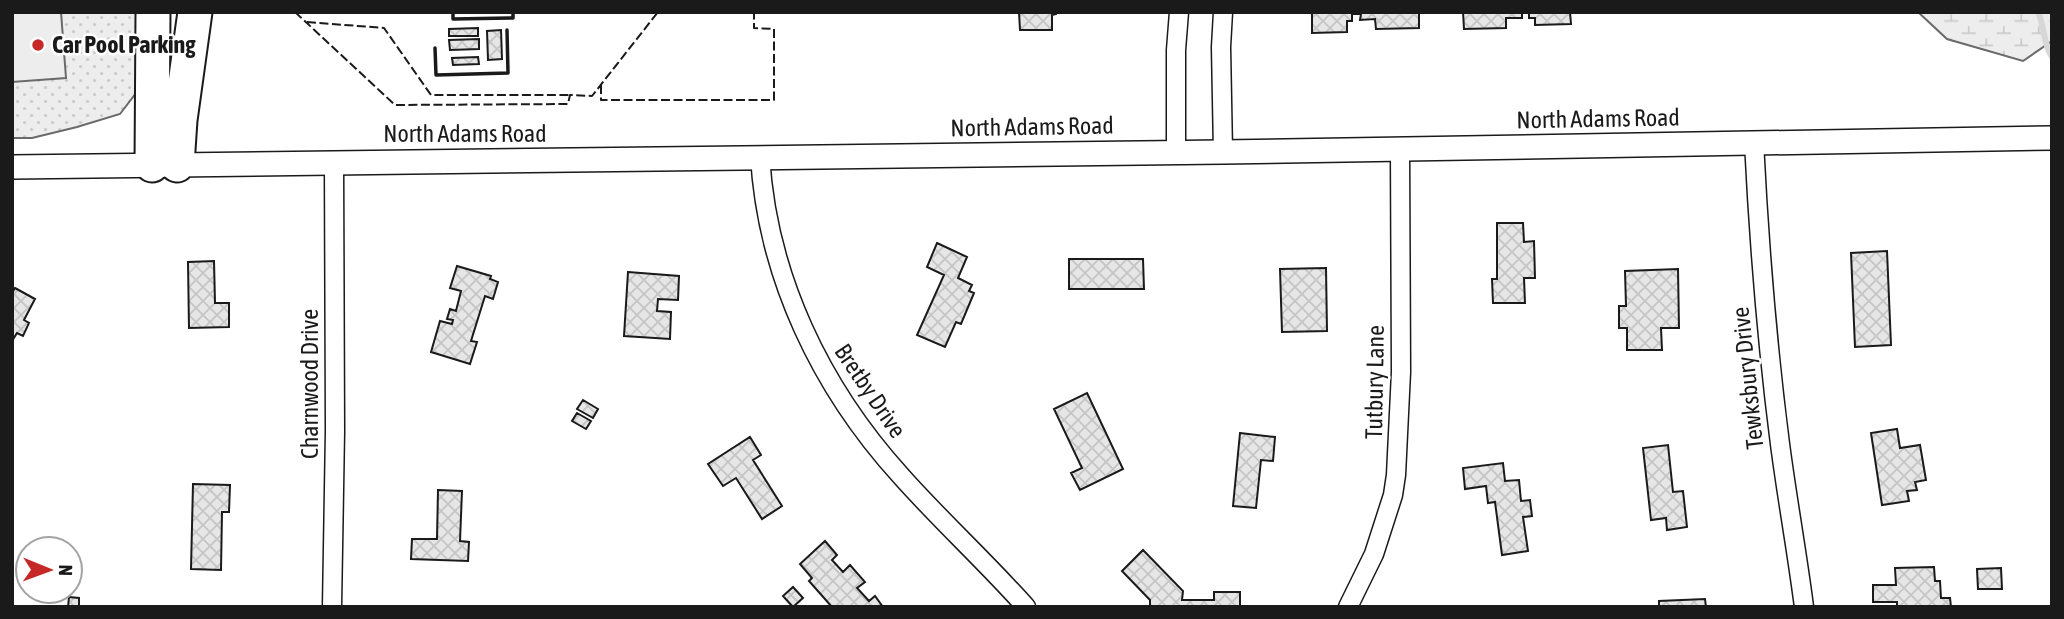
<svg xmlns="http://www.w3.org/2000/svg" width="2064" height="619" font-family="'Asap Condensed',sans-serif">
	<defs>
		<pattern id="grass-dots" width="8" height="8" patternUnits="userSpaceOnUse" patternTransform="scale(1.75)"><rect width="8" height="8" fill="#ededed"/><path d="M2 2h.1M6 6h.1" fill="none" stroke="#cbcbcb" stroke-width="1.8" stroke-linecap="round"/></pattern>
		<pattern id="wetland-marsh" width="20" height="14" patternUnits="userSpaceOnUse" patternTransform="scale(1.75)"><rect width="20" height="14" fill="#ededed"/><path d="M1 5h8M5 5V1M11 12h8M15 12V8" fill="none" stroke="#cbcbcb"/></pattern>
		<pattern id="building-cross-hatch" width="8" height="8" patternUnits="userSpaceOnUse" patternTransform="scale(1.75)"><rect width="8" height="8" fill="#e6e6e6"/><path d="M0 0l8 8M0 8l8-8" fill="none" stroke="#c5c5c5"/></pattern>
	</defs>
	<rect width="100%" height="100%" fill="#fff"/>
	<!-- grass -->
	<path fill="url(#grass-dots)" stroke="#6a6a6a" stroke-width="2" d="M 12,12 L 138,12 L 140,66 L 136,93 L 120,114 L 77,127 L 32,138 L 12,138 Z"/>
	<!-- wetland -->
	<path fill="url(#wetland-marsh)" stroke="#6a6a6a" stroke-width="2" d="M 1918,12 L 2052,12 L 2052,41 L 2023,61 L 1947,39 Z"/>
	<!-- built -->
	<path fill="#ededed" stroke="#6a6a6a" stroke-width="2" d="M 12,12 L 61,12 L 66,78 L 12,82 Z"/>
	<g fill="none" stroke-linecap="round" stroke-linejoin="round">
		<!-- stream -->
		<path stroke="#d7d7d7" stroke-width="6" d="M 2038,12 C 2045,27 2043,44 2052,57"/>
	</g>
	<!-- building -->
	<path fill="url(#building-cross-hatch)" stroke="#1a1a1a" stroke-width="2" d="M 1019,12 L 1056,12 L 1056,14 L 1052,15 L 1052,30 L 1020,30 Z
		M 1312,12 L 1419,12 L 1419,28 L 1376,29 L 1375,19 L 1360,20 L 1361,14 L 1352,14 L 1352,21 L 1347,21 L 1347,32 L 1312,33 Z
		M 1463,12 L 1522,12 L 1522,18 L 1506,18 L 1506,28 L 1464,29 Z
		M 1529,12 L 1570,12 L 1571,24 L 1535,25 L 1535,18 L 1529,18 Z
		M 478,28 L 478,36 L 449,36 L 449,29 Z
		M 501,30 L 502,59 L 488,60 L 487,31 Z
		M 479,39 L 479,49 L 450,50 L 449,40 Z
		M 478,57 L 479,64 L 453,65 L 452,58 Z
		M 1497,223 L 1523,223 L 1524,242 L 1534,241 L 1535,278 L 1524,278 L 1525,303 L 1493,303 L 1492,279 L 1497,279 Z
		M 937,243 L 967,257 L 958,278 L 972,285 L 969,291 L 974,293 L 961,324 L 956,322 L 945,347 L 917,335 L 944,275 L 927,267 Z
		M 1887,251 L 1891,345 L 1855,347 L 1851,253 Z
		M 1069,259 L 1143,259 L 1144,289 L 1069,289 Z
		M 214,261 L 215,303 L 229,303 L 229,327 L 189,328 L 188,262 Z
		M 457,266 L 491,276 L 490,279 L 498,282 L 493,299 L 485,296 L 471,341 L 477,342 L 470,364 L 431,352 L 440,321 L 452,324 L 453,320 L 447,319 L 450,309 L 456,311 L 461,291 L 450,288 Z
		M 1326,268 L 1327,331 L 1282,332 L 1280,269 Z
		M 1678,269 L 1679,328 L 1661,328 L 1662,350 L 1627,350 L 1627,328 L 1619,328 L 1619,306 L 1626,306 L 1625,271 Z
		M 628,272 L 679,276 L 678,300 L 658,299 L 657,311 L 671,312 L 670,339 L 624,336 Z
		M 15,288 L 35,299 L 24,320 L 29,323 L 23,336 L 17,333 L 12,341 L 12,293 Z
		M 1087,393 L 1123,469 L 1080,490 L 1071,473 L 1082,468 L 1054,409 Z
		M 583,400 L 598,409 L 593,418 L 577,409 Z
		M 577,413 L 591,421 L 586,429 L 572,421 Z
		M 1897,429 L 1900,448 L 1920,445 L 1926,480 L 1915,482 L 1917,490 L 1907,491 L 1909,501 L 1882,505 L 1871,433 Z
		M 1240,433 L 1275,437 L 1273,461 L 1261,460 L 1256,508 L 1233,506 Z
		M 750,437 L 761,455 L 753,460 L 782,506 L 762,519 L 736,478 L 723,486 L 708,464 Z
		M 1668,445 L 1673,492 L 1683,491 L 1687,527 L 1667,530 L 1666,518 L 1651,520 L 1643,448 Z
		M 1503,463 L 1505,481 L 1519,480 L 1521,501 L 1530,500 L 1532,516 L 1523,517 L 1528,551 L 1502,555 L 1495,502 L 1488,503 L 1486,486 L 1465,489 L 1463,468 Z
		M 193,484 L 230,485 L 229,512 L 222,512 L 221,570 L 191,569 Z
		M 438,490 L 462,491 L 460,541 L 469,542 L 468,561 L 411,559 L 412,539 L 437,539 Z
		M 825,541 L 837,555 L 832,560 L 843,572 L 850,565 L 865,582 L 857,588 L 869,601 L 875,596 L 883,607 L 832,607 L 809,581 L 812,578 L 800,564 Z
		M 1143,550 L 1183,591 L 1182,600 L 1214,600 L 1214,592 L 1240,592 L 1240,607 L 1150,607 L 1150,600 L 1122,571 Z
		M 1934,567 L 1935,581 L 1940,581 L 1941,598 L 1950,598 L 1951,607 L 1897,607 L 1897,602 L 1873,602 L 1873,585 L 1896,585 L 1895,568 Z
		M 2001,568 L 2002,589 L 1978,589 L 1977,569 Z
		M 793,587 L 803,598 L 793,607 L 783,596 Z
		M 69,597 L 79,598 L 79,607 L 68,607 Z
		M 1705,599 L 1706,607 L 1659,607 L 1659,601 Z"/>
	<g fill="none" stroke-linecap="round" stroke-linejoin="round">
		<!-- minor casing -->
		<g stroke="#1a1a1a" stroke-width="21">
			<path id="minor" d="M 1754,142 C 1759,243 1767,343 1780,444 C 1787,498 1797,552 1804,607
				M 1176,152 L 1176,50 L 1179,12
				M 1223,152 L 1221,47 L 1223,12
				M 760,156 C 767,276 821,388 901,476 C 941,521 986,562 1026,607
				M 332,607 L 335,431 L 334,161
				M 1348,607 L 1374,554 L 1393,495 L 1396,475 L 1401,372 L 1400,149"/>
		</g>
		<!-- tertiary casing -->
		<g stroke="#1a1a1a" stroke-width="26">
			<path id="tertiary" d="M 12,167 L 1223,152 L 2052,138"/>
		</g>
		<!-- motorway casing -->
		<g stroke="#1a1a1a" stroke-width="37">
			<path id="motorway" d="M 152,165 L 153,12
				M 177,165 L 180,120 L 195,12"/>
		</g>
		<!-- minor -->
		<use href="#minor" stroke="#fff" stroke-width="18"/>
		<!-- tertiary -->
		<use href="#tertiary" stroke="#fff" stroke-width="23"/>
		<!-- motorway -->
		<use href="#motorway" stroke="#fff" stroke-width="33"/>
		<!-- fence -->
		<path stroke="#1a1a1a" stroke-width="2" stroke-dasharray="9 3.5" stroke-linecap="butt" d="M 295,12 L 395,105 L 568,104 L 570,95 L 592,96 L 658,12
			M 307,22 L 384,28 L 431,95 L 570,95
			M 601,85 L 601,100 L 774,100 L 774,29 L 754,28 L 754,12"/>
		<!-- wall -->
		<path stroke="#1a1a1a" stroke-width="3.5" d="M 453,12 L 453,19 L 513,18 L 513,12
			M 435,48 L 436,75 L 508,73 L 507,30"/>
	</g>
	<!-- markers -->
	<circle fill="#c62828" stroke="#fff" stroke-width="2.5" cx="38" cy="45" r="7"/>
	<g text-anchor="middle" stroke-width="5" stroke-linejoin="round" paint-order="stroke">
		<!-- poi labels -->
		<g font-size="24" font-weight="bold" fill="#1a1a1a" stroke="#fff" text-anchor="start">
			<text x="52" y="53">Car Pool Parking</text>
		</g>
		<!-- street labels -->
		<g font-size="24" fill="#1a1a1a" stroke="#fff">
			<text transform="translate(1598 119) rotate(-1)" y="8">North Adams Road</text>
			<text transform="translate(1032 127) rotate(-1)" y="8">North Adams Road</text>
			<text x="465" y="142">North Adams Road</text>
			<text transform="translate(1748 378) rotate(-96)" y="8">Tewksbury Drive</text>
			<text transform="translate(1375 382) rotate(-89)" y="8">Tutbury Lane</text>
			<text transform="translate(310 384) rotate(-90)" y="8">Charnwood Drive</text>
			<text transform="translate(870 391) rotate(56)" y="8">Bretby Drive</text>
		</g>
	</g>
	<!-- border -->
	<rect width="2064" height="619" fill="none" stroke="#1a1a1a" stroke-width="28"/>
	<!-- north arrow -->
	<g transform="translate(49 570) rotate(91)"><circle r="33" fill="#ffffff" stroke="#a3a3a3" stroke-width="2"/>
	<path d="M0-5L12 26L0 18L-12 26Z" fill="#c62828"/>
	<text y="-10" font-size="19" font-weight="bold" text-anchor="middle" fill="#1a1a1a">N</text>
	</g>
</svg>
